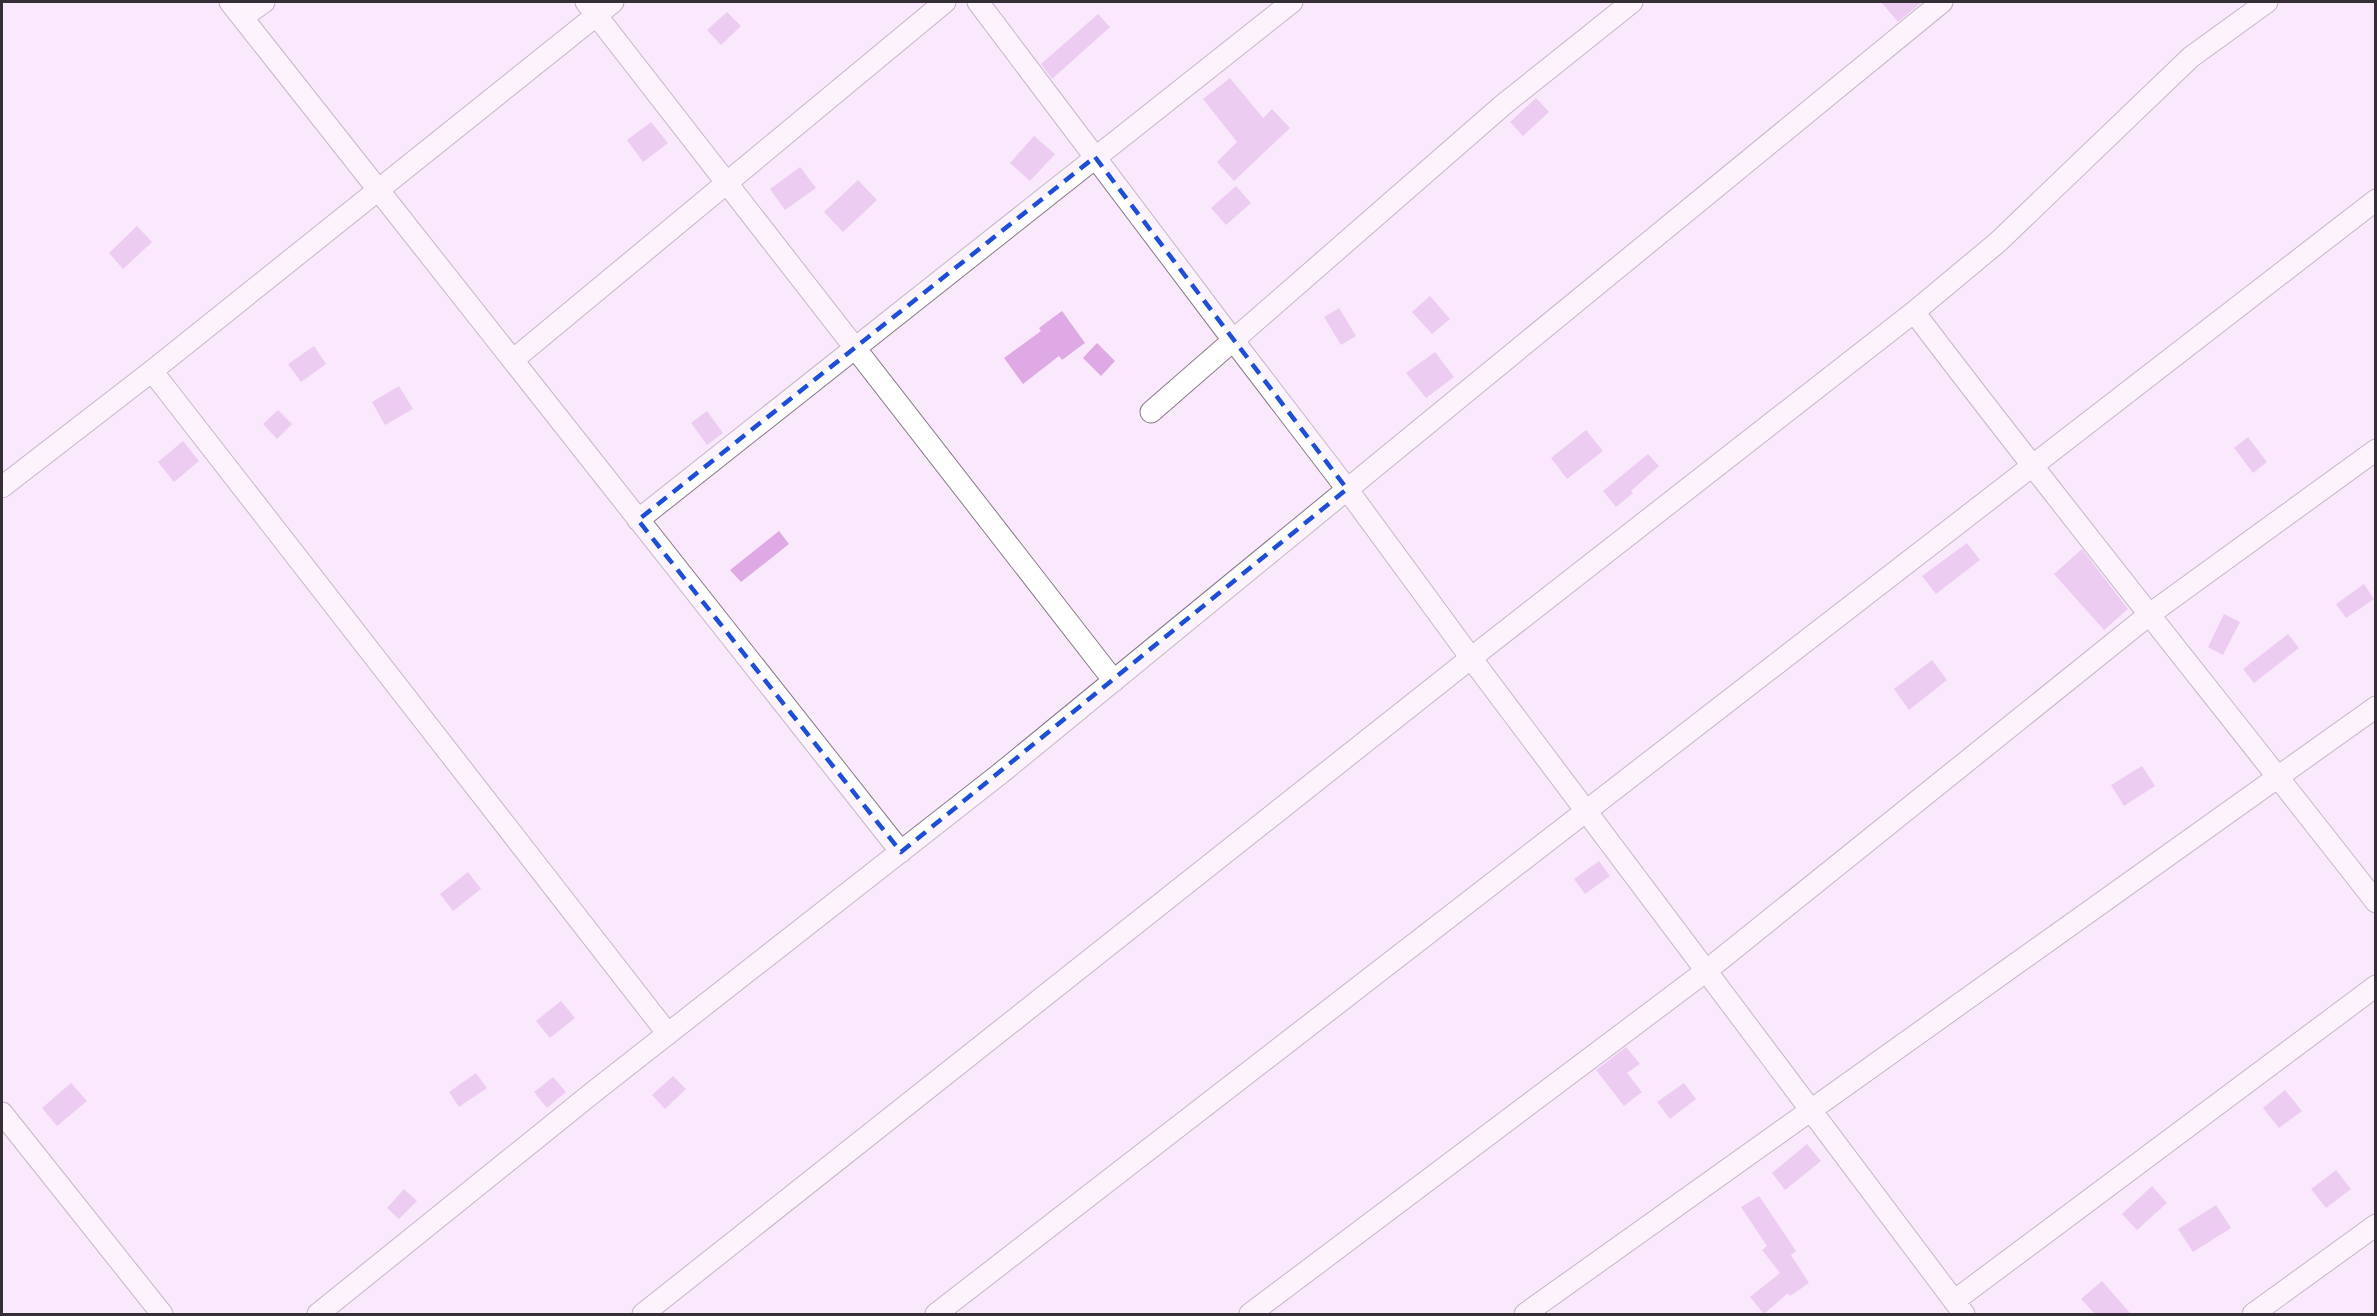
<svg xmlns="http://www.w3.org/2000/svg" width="2377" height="1316" font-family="'Open Sans',sans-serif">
	<rect width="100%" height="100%" fill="#fae9fc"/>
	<!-- building -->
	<path fill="#dea9e5" d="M 1881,2 L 1922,2 L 1898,22 Z
		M 727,12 L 741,26 L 721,45 L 707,30 Z
		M 1098,14 L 1110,27 L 1052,79 L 1041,64 Z
		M 1230,78 L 1263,118 L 1272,109 L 1290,128 L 1234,181 L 1217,162 L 1237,142 L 1203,99 Z
		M 1536,98 L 1549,112 L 1523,136 L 1510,122 Z
		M 651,122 L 668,143 L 643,162 L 627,140 Z
		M 1034,136 L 1055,154 L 1030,181 L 1010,163 Z
		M 800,167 L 816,188 L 785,210 L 770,189 Z
		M 858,180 L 877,200 L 843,232 L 824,212 Z
		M 1236,186 L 1251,203 L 1226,225 L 1211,208 Z
		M 137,226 L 152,242 L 123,269 L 109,253 Z
		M 1430,296 L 1450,319 L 1432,334 L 1412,312 Z
		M 1339,308 L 1356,336 L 1341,345 L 1324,317 Z
		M 1062,311 L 1085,343 L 1062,360 L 1059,356 L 1023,384 L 1004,358 L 1041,331 L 1039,328 Z
		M 1097,343 L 1115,361 L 1101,376 L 1083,358 Z
		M 314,346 L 326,364 L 301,382 L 288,364 Z
		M 1435,352 L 1454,377 L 1426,398 L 1406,373 Z
		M 399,386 L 413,409 L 385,425 L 372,402 Z
		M 278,410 L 292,424 L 277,439 L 263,424 Z
		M 707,411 L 723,433 L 707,445 L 691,423 Z
		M 1586,430 L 1603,451 L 1567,479 L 1551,458 Z
		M 2248,437 L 2267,462 L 2253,473 L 2234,448 Z
		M 183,441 L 199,461 L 174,482 L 158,462 Z
		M 1648,454 L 1659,466 L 1631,491 L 1633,493 L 1616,507 L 1603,491 Z
		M 779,531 L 789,544 L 741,582 L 730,570 Z
		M 1967,543 L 1980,560 L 1936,594 L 1922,576 Z
		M 2082,549 L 2128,609 L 2104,630 L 2054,574 Z
		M 2364,584 L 2374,599 L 2346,618 L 2336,604 Z
		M 2224,614 L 2240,622 L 2223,655 L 2208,647 Z
		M 2288,634 L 2299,648 L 2254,683 L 2243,669 Z
		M 1932,660 L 1947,680 L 1909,710 L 1894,689 Z
		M 2142,766 L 2155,786 L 2124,806 L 2111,785 Z
		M 1599,861 L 1610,876 L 1585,894 L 1574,879 Z
		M 468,872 L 481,889 L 453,911 L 440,894 Z
		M 561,1001 L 575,1018 L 550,1038 L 536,1021 Z
		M 1626,1047 L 1640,1064 L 1627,1073 L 1642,1092 L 1624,1106 L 1596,1070 Z
		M 476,1073 L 487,1088 L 459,1107 L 449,1092 Z
		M 673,1076 L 686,1089 L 665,1109 L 652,1095 Z
		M 553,1077 L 566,1092 L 547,1108 L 534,1092 Z
		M 71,1083 L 87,1101 L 57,1126 L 42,1108 Z
		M 1684,1083 L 1696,1099 L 1670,1119 L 1657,1102 Z
		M 2285,1090 L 2302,1111 L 2279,1128 L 2263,1108 Z
		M 1807,1144 L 1821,1161 L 1785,1190 L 1772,1173 Z
		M 2336,1170 L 2351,1189 L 2326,1208 L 2311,1189 Z
		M 2152,1186 L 2167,1203 L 2137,1230 L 2122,1214 Z
		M 404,1189 L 417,1201 L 399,1219 L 387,1208 Z
		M 1759,1196 L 1796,1251 L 1791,1255 L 1809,1283 L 1790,1296 L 1788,1293 L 1764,1314 L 1750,1297 L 1780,1273 L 1762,1250 L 1767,1246 L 1741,1207 Z
		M 2216,1205 L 2231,1228 L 2193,1252 L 2178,1229 Z
		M 2102,1281 L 2131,1314 L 2095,1314 L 2081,1299 Z"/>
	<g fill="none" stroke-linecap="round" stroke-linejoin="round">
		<!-- street casing -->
		<g stroke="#88798a" stroke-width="23">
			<path id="street" d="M 230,2 L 901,852
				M 586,2 L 1114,681
				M 978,2 L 1233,340 L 1347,489 L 1471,658 L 1964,1314
				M 243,17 L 264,2
				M 1914,312 C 2065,511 2222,705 2376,902
				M 513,360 L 945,2
				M 152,371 L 668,1034
				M 1151,412 L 1503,105 L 1632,2
				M 2,487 L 152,371 L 613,2
				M 638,520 L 1292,2
				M 2,1113 L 162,1314
				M 1954,1301 L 2376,986
				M 318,1314 L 596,1090 L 1001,773 L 1942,2
				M 643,1314 L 1471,658 L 1914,312 L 1998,242 L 2191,57 L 2267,2
				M 936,1314 L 2376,200
				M 1250,1314 L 1706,971 L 2150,614 L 2376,450
				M 1525,1314 L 2376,707
				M 2253,1314 L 2376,1225"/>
		</g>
		<!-- street -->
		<use href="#street" stroke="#fff" stroke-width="21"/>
	</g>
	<!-- marked area -->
	<path d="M0 0H2377V1316H0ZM 1095,157 L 1347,489 L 901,852 L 638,520 Z" fill="#fae9fc" fill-opacity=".55" fill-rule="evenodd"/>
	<path fill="none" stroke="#1d4ed8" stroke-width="4.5" stroke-dasharray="12 8" stroke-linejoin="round" d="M 1095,157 L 1347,489 L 901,852 L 638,520 Z"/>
	<!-- border -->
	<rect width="2377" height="1316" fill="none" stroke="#342e35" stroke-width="6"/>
</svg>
